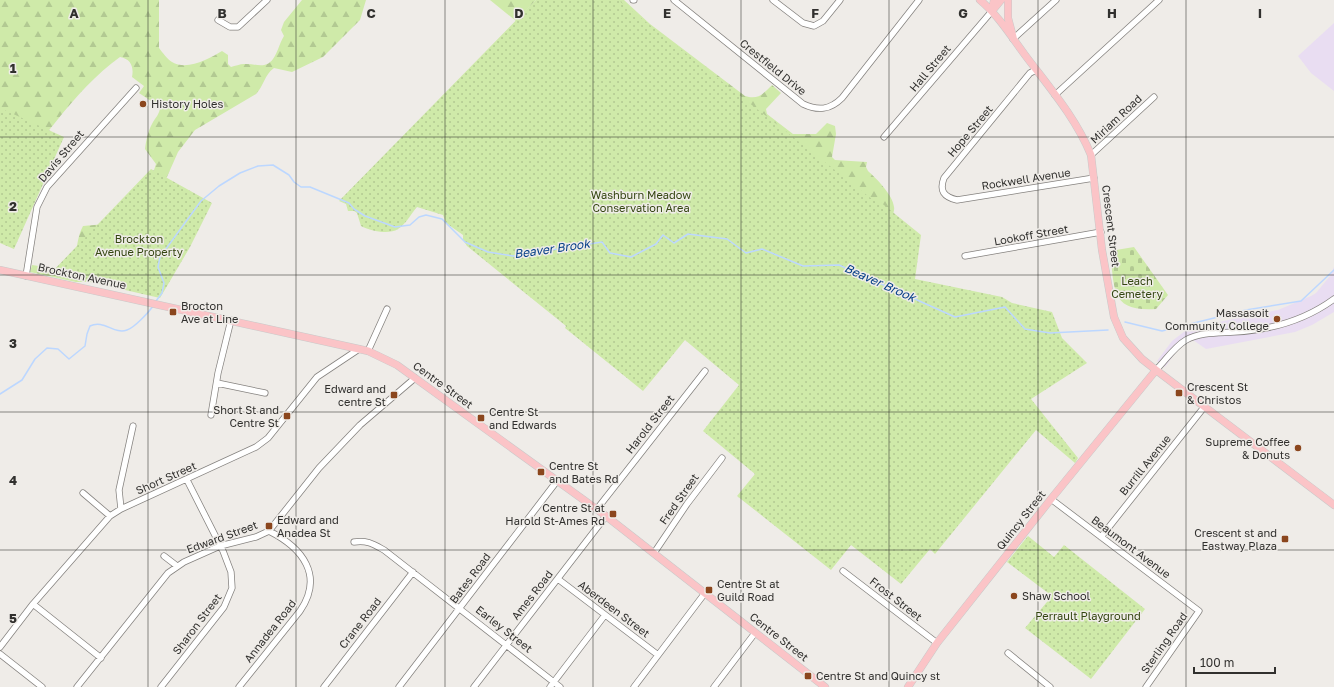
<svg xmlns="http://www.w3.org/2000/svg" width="1334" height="687" font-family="'Golos Text',sans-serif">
	<defs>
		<pattern id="forest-firs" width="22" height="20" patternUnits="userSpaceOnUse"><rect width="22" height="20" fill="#cfeaa9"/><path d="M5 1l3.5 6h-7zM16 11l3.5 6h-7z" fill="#b2c992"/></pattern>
		<pattern id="cemetery-stones" width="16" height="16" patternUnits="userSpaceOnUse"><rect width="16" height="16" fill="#cfeaa9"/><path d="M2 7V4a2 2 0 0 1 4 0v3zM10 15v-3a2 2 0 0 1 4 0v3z" fill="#b2c992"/></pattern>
		<pattern id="park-dots" width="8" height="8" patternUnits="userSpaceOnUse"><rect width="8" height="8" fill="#cfeaa9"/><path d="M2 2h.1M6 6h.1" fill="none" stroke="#b2c992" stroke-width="1.8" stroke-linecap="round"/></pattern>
	</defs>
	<rect width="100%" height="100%" fill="#efece8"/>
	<!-- education -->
	<path fill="#e9ddf2" d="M 1334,23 L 1334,91 L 1311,73 L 1298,56 Z
		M 1334,267 L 1334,312 L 1312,325 L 1295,332 L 1206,349 L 1193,340 L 1179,348 L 1165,367 L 1157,361 L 1172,341 L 1189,328 L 1278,310 L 1311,296 L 1316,293 L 1330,276 Z"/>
	<!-- forest -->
	<path fill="url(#forest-firs)" d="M 0,0 L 159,0 L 159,48 C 163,53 167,59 172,62 C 187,71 209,59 222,51 L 228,55 L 228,64 L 231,67 C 235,66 240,64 244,64 C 255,63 265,70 273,59 C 278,52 279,44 284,36 L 281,30 L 284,22 L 302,0 L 366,0 L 360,20 L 323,57 L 292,72 L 274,68 C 264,75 264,86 256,94 L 195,130 L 178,152 L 159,195 L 88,282 L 76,282 L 30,272 L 32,265 L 66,270 C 80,257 74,243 83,226 L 105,224 L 149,185 L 156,164 L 145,149 C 146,141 148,131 152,124 C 155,118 160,114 160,107 L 139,93 L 144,86 L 132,77 C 134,67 131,59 120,57 C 74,90 34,151 0,197 Z
		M 490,0 L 536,0 L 516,21 Z
		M 608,0 L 624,0 L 650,24 L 745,96 C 758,100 763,94 772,85 L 781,93 L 766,109 L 767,114 L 793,134 L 816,134 L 827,123 L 835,126 L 836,134 L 832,157 L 835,160 L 867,162 L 866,167 L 868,171 C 876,178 893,195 894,207 C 895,211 892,215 891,219 Z"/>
	<!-- cemetery -->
	<path fill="url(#cemetery-stones)" d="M 1134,247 L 1168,295 L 1156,309 C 1109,312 1115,288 1110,251 Z"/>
	<!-- park -->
	<path fill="url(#park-dots)" d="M 536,0 L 618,0 L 877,203 L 879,201 L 921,235 L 915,279 L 1002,297 L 1012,303 L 1052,312 L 1062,338 L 1087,363 L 1031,399 L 1078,458 L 1075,463 L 1036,430 L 935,554 L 930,549 L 901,584 L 851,545 L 831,570 L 737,496 L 755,474 L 703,431 L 739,385 L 685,340 L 643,391 L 565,328 L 566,326 L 467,246 L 463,240 L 463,235 L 446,223 L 443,215 L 417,207 C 411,214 405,225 398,229 C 389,235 370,231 361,226 L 357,213 L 354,211 L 348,211 L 346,204 L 339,201 Z
		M 0,108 L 64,137 L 14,249 L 0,243 Z
		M 151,169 L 212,203 L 190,247 L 160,298 L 51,273 Z
		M 1028,536 L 1054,557 L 1064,545 L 1145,609 L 1091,679 L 1025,628 L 1052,596 L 1007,562 Z"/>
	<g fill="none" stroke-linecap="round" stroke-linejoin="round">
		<!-- stream -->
		<path stroke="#bcd7ff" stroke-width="1.5" d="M 156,301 L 162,293 L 164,283 L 158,267 L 160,257 L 201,201 L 219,186 L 240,173 L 258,166 L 273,165 L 289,175 L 294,182 L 301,187 L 310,187 L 349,203 L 354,209 L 365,216 L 395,227 L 410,225 L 419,217 L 426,215 L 442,219 L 465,242 L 488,252 L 513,256 L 602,242 L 610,253 L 631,257 L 656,244 L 663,235 L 674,243 L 688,234 L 727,239 L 746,253 L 762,249 L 803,266 L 839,265 L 955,317 L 1005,307 L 1025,329 L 1050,333 L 1108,330
			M 1125,322 L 1162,331 L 1246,310 L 1301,301 L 1334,270
			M 0,394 L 22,380 L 35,359 L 47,348 L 58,349 L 69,359 L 85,346 L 87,334 L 90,326 C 104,319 114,335 127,330 C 134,328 149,312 153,306"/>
		<!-- minor casing -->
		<g stroke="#85827f" stroke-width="7">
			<path id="minor" d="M 633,0 L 634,0
				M 674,0 L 803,104 C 818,111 830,110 842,98 L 919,0
				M 773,0 L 803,23 L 814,26 L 823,21 L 840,0
				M 218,20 L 230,27 L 238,27 L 267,0
				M 1013,39 L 1056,0
				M 1036,70 L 1030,73 L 944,178 C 939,191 944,197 957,200 L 1094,178
				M 1055,95 L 1159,0
				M 884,137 L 992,11
				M 1091,155 L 1154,97
				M 965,256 L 1101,232
				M 26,276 L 37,207 L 47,187 L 136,88
				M 368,351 L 387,309
				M 1156,370 C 1166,360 1174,347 1186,340 C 1200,332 1218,333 1234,332 C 1271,330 1304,321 1334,299
				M 217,383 L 265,393
				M 211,415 L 218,373 L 231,320
				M 83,493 L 110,516
				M 1051,499 L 1199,611 L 1146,687
				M 121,509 L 119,490 L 133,426
				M 597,509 L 705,371
				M 1101,537 L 1205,406
				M 354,542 C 367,540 373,544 384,550 L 560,687
				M 654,553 L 687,504 L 722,458
				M 164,556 L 177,566
				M 843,571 L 937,643
				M 558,579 L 658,655
				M 33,604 L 101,658
				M 0,647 L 33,604 L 110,516 L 121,509 L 256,447 L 268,438 L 317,377 L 359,349
				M 1008,653 L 1050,687
				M 0,654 L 42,687
				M 77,687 L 168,573 L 184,562 L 220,546 L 256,537 L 269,531 L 319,468 L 360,425 L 415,378
				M 161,687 L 224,607 L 232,588 L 231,572 L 223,551 L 187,480
				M 239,687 L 300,611 C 324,576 303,548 269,531
				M 324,687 L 413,572
				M 399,687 L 557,481
				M 474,687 L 606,516
				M 550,687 L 605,615
				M 634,687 L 705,593
				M 714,687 L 755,633"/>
		</g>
		<!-- major casing -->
		<g stroke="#c9c9c9" stroke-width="8">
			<path id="major" d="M 980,0 C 998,15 1011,36 1025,55 C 1049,87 1076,118 1091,155 L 1102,250 L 1114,317 L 1123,338 L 1142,359 L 1156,370 L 1334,505
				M 1008,0 L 1008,18 L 1013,37
				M 992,11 L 1001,0
				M 992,11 L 994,0
				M 0,270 L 359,349 L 368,351 L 397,365 L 606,516 L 825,687
				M 908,687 L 937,643 L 1051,499 L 1156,370"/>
		</g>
		<!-- minor -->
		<use href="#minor" stroke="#fff" stroke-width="5.5"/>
		<!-- major -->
		<use href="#major" stroke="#fbc4c7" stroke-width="7"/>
	</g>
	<!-- grid -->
	<path fill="none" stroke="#31302e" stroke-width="1" stroke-opacity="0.55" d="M 148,0 L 148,687M 296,0 L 296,687M 445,0 L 445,687M 593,0 L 593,687M 741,0 L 741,687M 889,0 L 889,687M 1038,0 L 1038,687M 1186,0 L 1186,687M 0,137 L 1334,137M 0,275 L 1334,275M 0,412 L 1334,412M 0,550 L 1334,550"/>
	<!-- markers -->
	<g fill="#8b461d" stroke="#efece8" stroke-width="1.5">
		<circle cx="143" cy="104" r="4"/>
		<rect x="169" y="308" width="8" height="8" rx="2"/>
		<circle cx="1277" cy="319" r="4"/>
		<rect x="1175" y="389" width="8" height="8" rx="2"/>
		<rect x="390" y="391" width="8" height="8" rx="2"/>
		<rect x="283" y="412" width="8" height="8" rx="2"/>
		<rect x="477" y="414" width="8" height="8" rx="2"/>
		<circle cx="1298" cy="448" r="4"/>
		<rect x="537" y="468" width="8" height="8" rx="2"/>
		<rect x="609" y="510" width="8" height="8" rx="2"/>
		<rect x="265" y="522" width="8" height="8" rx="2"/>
		<rect x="1281" y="535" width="8" height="8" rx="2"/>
		<rect x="705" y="586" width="8" height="8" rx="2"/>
		<circle cx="1014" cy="596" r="4"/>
		<rect x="804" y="672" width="8" height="8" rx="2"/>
	</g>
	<g text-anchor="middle" stroke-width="3" stroke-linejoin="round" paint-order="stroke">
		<!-- street labels -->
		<g font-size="11" fill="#31302e" stroke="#efece8">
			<text transform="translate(773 67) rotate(39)" y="4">Crestfield Drive</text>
			<text transform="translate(930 68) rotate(-50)" y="4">Hall Street</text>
			<text transform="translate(1116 119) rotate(-43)" y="4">Miriam Road</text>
			<text transform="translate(970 131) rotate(-50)" y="4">Hope Street</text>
			<text transform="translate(61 156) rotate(-50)" y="4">Davis Street</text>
			<text transform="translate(1026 179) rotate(-9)" y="4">Rockwell Avenue</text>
			<text transform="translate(1111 226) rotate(83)" y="4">Crescent Street</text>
			<text transform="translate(1031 235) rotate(-10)" y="4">Lookoff Street</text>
			<text transform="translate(82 276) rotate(12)" y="4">Brockton Avenue</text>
			<text transform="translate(443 385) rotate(36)" y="4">Centre Street</text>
			<text transform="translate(650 424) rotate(-52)" y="4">Harold Street</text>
			<text transform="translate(1145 465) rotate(-51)" y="4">Burrill Avenue</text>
			<text transform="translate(166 478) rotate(-24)" y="4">Short Street</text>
			<text transform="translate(679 499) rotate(-55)" y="4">Fred Street</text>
			<text transform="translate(1021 520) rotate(-52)" y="4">Quincy Street</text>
			<text transform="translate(222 537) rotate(-20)" y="4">Edward Street</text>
			<text transform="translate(1131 547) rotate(37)" y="4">Beaumont Avenue</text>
			<text transform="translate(470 578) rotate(-53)" y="4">Bates Road</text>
			<text transform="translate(532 595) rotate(-52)" y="4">Ames Road</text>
			<text transform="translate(896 599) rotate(38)" y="4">Frost Street</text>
			<text transform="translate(614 609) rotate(37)" y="4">Aberdeen Street</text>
			<text transform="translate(360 623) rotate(-52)" y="4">Crane Road</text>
			<text transform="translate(197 624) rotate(-53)" y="4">Sharon Street</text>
			<text transform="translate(504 629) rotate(38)" y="4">Earley Street</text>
			<text transform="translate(270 631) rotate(-52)" y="4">Annadea Road</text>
			<text transform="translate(779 637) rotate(38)" y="4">Centre Street</text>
			<text transform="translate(1164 643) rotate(-55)" y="4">Sterling Road</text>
		</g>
		<!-- poi labels -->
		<g font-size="11" fill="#31302e" stroke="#efece8" text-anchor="start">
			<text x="151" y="108">History Holes</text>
			<text x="181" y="310">Brocton<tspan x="181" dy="13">Ave at Line</tspan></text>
			<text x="1269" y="317" text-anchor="end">Massasoit<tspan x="1269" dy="13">Community College</tspan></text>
			<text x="1187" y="391">Crescent St<tspan x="1187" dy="13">&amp; Christos</tspan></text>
			<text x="386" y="393" text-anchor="end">Edward and<tspan x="386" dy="13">centre St</tspan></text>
			<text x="279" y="414" text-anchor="end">Short St and<tspan x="279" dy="13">Centre St</tspan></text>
			<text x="489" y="416">Centre St<tspan x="489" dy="13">and Edwards</tspan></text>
			<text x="1290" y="446" text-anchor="end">Supreme Coffee<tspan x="1290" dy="13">&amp; Donuts</tspan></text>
			<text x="549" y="470">Centre St<tspan x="549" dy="13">and Bates Rd</tspan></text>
			<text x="605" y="512" text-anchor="end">Centre St at<tspan x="605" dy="13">Harold St-Ames Rd</tspan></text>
			<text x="277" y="524">Edward and<tspan x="277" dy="13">Anadea St</tspan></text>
			<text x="1277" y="537" text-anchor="end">Crescent st and<tspan x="1277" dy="13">Eastway Plaza</tspan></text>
			<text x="717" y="588">Centre St at<tspan x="717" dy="13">Guild Road</tspan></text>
			<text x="1022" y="600">Shaw School</text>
			<text x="816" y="680">Centre St and Quincy st</text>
		</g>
		<!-- park labels -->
		<g font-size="11" fill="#344611" stroke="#efece8">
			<text x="641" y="199">Washburn Meadow<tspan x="641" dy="13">Conservation Area</tspan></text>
			<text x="139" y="243">Brockton<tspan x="139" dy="13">Avenue Property</tspan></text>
			<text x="1137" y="285">Leach<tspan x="1137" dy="13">Cemetery</tspan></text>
			<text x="1088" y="620">Perrault Playground</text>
		</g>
		<!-- water labels -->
		<g font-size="12" font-style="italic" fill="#043e87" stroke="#efece8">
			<text transform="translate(552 249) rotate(-8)" y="4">Beaver Brook</text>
			<text transform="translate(880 283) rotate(24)" y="4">Beaver Brook</text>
		</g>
	</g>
	<g font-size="13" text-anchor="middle" font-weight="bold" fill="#31302e" stroke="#efece8" stroke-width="3" stroke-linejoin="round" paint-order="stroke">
		<text x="74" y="18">A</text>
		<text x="222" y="18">B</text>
		<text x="371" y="18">C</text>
		<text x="519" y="18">D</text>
		<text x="667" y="18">E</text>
		<text x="815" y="18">F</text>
		<text x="963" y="18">G</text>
		<text x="1112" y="18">H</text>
		<text x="1260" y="18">I</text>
		<text x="13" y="73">1</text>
		<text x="13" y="211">2</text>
		<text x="13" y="348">3</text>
		<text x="13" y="485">4</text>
		<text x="13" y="623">5</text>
	</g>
	<!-- scale -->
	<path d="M1194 667v6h81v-6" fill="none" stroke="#31302e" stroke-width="2"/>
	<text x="1200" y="667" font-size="12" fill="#31302e" stroke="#efece8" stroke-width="3" paint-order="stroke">100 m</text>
</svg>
